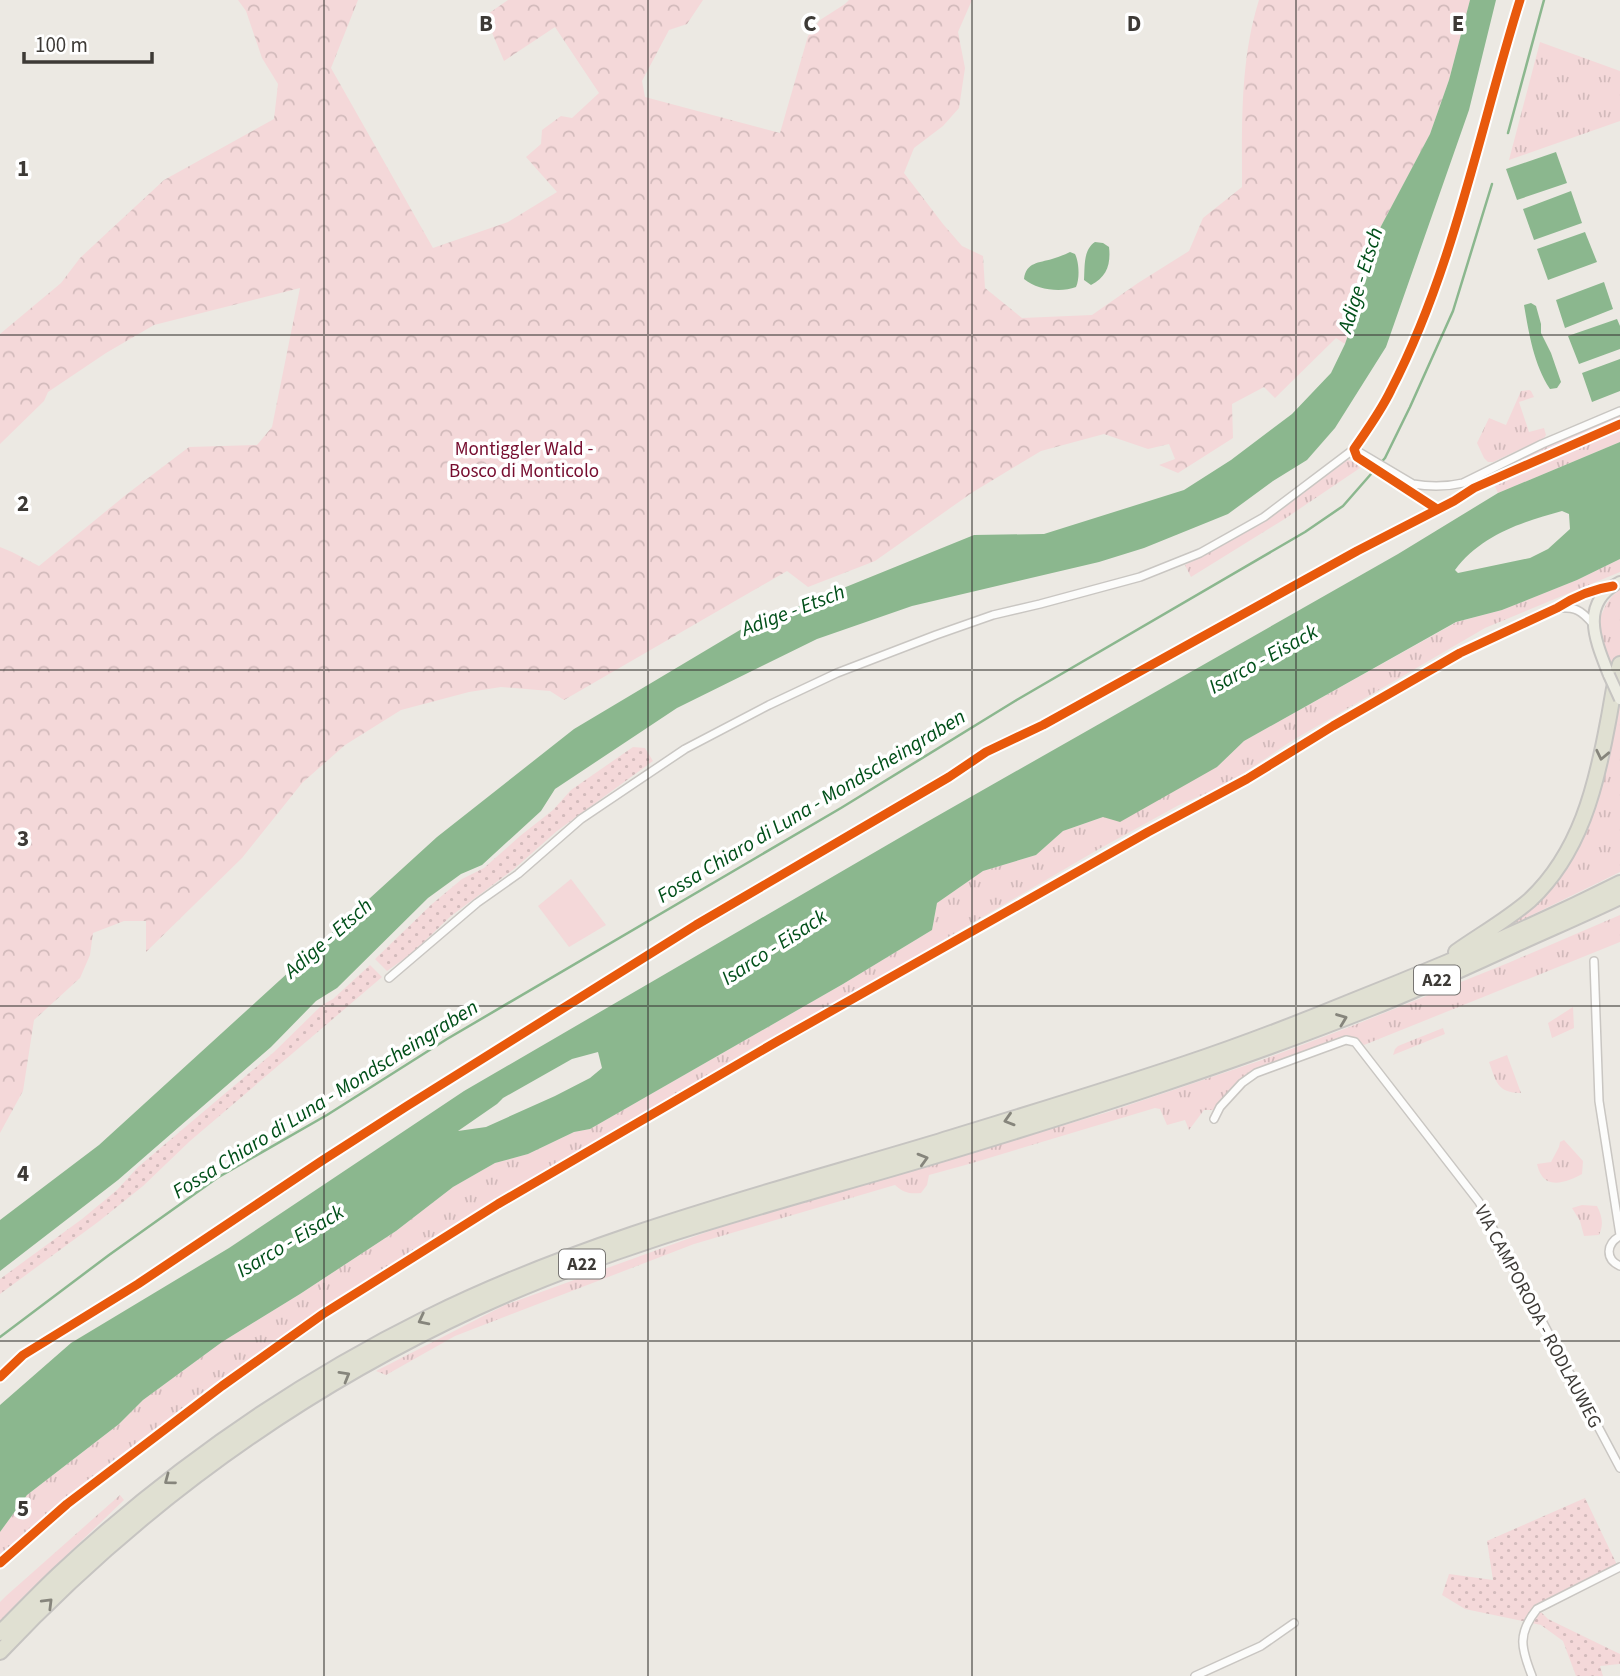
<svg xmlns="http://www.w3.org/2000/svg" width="1620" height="1676" font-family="'Source Sans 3',sans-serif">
	<defs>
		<pattern id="grass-tufts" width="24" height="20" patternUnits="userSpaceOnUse" patternTransform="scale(1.75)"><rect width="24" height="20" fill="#f4d8d9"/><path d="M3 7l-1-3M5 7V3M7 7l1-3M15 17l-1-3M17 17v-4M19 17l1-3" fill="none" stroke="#d2babb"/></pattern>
		<pattern id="forest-crowns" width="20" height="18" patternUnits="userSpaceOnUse" patternTransform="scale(1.75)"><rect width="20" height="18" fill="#f4d8d9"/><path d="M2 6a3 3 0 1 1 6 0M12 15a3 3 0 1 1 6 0" fill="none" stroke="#d2babb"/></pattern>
		<pattern id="park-dots" width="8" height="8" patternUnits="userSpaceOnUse" patternTransform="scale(1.75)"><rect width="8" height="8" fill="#f4d8d9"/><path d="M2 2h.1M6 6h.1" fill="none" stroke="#d2babb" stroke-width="1.8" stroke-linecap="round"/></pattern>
	</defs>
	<rect width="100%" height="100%" fill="#ece9e3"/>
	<!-- grass -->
	<path fill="url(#grass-tufts)" d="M 1540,42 L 1620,71 L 1620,121 L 1509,160 Z
		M 1529,390 L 1531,391 L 1534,397 L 1519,402 L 1529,432 L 1544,428 L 1546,435 L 1544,438 L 1493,462 L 1488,462 L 1484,458 L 1477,443 L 1489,418 L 1506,425 L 1521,391 Z
		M 1620,415 L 1620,422 C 1581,435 1546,458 1506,469 C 1536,447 1585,428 1620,415 Z
		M 1620,427 L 1620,442 L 1498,493 L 1493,482 C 1536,465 1576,443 1620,427 Z
		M 1347,460 L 1355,462 L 1360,468 L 1283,520 L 1191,577 L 1185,565 L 1268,520 Z
		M 1620,559 L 1620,572 L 1485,628 L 1290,742 L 1244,773 L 1207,793 L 1179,805 L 1099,849 L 885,974 L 750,1049 L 700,1081 L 613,1130 L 451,1229 L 354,1290 L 266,1351 L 176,1414 L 0,1555 L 0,1532 L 27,1495 L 119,1424 L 143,1400 L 222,1342 L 300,1294 L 396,1231 L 453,1187 L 495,1163 L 528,1154 L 574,1132 L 590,1129 L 843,984 L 932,930 L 937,903 L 983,871 L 1036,855 L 1063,831 L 1103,817 L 1217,767 L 1244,741 L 1457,622 L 1502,610 L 1577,580 Z
		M 1620,589 L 1620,656 L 1615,674 C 1605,654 1592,633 1603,611 C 1607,602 1612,595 1620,589 Z
		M 1620,680 L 1620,872 L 1491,935 L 1517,915 L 1592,810 L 1598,796 L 1617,705 Z
		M 1620,915 L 1620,942 L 1364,1045 L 1357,1039 L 1346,1037 L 1252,1071 C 1237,1082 1224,1094 1214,1110 L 1204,1110 L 1189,1130 L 1185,1120 L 1167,1125 L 1160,1109 L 1155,1108 L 969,1164 L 929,1175 L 927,1185 L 921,1193 C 909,1194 904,1193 895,1185 L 694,1244 L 455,1336 L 386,1375 L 376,1371 L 505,1305 L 715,1229 L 1108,1112 L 1262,1060 L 1347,1028 L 1508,963 Z
		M 1573,1007 L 1574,1028 L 1552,1038 L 1548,1023 Z
		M 1443,1028 L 1445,1034 L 1393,1055 L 1395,1049 L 1398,1046 Z
		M 1507,1055 L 1521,1093 C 1497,1093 1496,1081 1489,1062 Z
		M 1564,1140 L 1583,1161 L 1582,1174 C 1571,1180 1551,1189 1542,1176 C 1539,1172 1538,1168 1537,1164 L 1551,1162 L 1559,1147 L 1560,1142 Z
		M 1582,1205 L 1597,1206 C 1602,1216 1604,1224 1599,1235 L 1584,1236 L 1580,1221 L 1572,1208 Z
		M 120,1495 L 124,1500 L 22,1598 L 0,1622 L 0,1602 L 6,1596 Z"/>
	<!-- forest -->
	<path fill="url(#forest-crowns)" d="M 238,0 L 358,0 L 331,68 L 433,248 L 508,222 L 557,192 L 526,157 L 541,144 L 542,130 L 561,116 L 572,118 L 599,93 L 555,27 L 504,61 L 485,16 L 508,0 L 703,0 L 687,24 L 669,30 L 642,81 L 645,97 L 780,133 L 808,36 L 820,20 L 845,4 L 849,0 L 972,0 L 958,32 L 965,68 L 959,108 L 943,126 L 914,148 L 904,173 L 943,224 L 962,246 L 983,256 L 985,288 L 1022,318 L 1092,315 L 1138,283 L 1189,251 L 1203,218 L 1242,187 C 1242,124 1240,60 1259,0 L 1470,0 L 1449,80 L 1430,134 L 1362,262 L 1358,306 L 1345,344 L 1336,338 L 1275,398 L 1264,387 L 1232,404 L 1233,438 L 1178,473 L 1159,465 L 1175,459 L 1169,444 L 1148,449 L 1104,434 L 1041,451 L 973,492 L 875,561 L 808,587 L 787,571 L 564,700 L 550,691 L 501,687 L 469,692 L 401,710 L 345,745 L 302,783 L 242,858 L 146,952 L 146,921 L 124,921 L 93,933 L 90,955 L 80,978 L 34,1020 L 23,1091 L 0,1133 L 0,547 L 12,552 L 39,566 L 127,494 L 189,447 L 257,445 L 272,427 L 300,288 L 154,325 L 106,353 L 48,392 L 44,401 L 0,444 L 0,334 L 61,283 L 80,258 L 164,180 L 274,119 L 278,84 L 262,58 L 246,11 Z"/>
	<!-- park -->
	<path fill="url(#park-dots)" d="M 633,747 L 645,748 L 653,761 L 557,831 L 514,869 L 451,916 L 411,954 L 387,971 L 375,959 L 432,904 L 462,879 L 484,868 L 520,836 L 553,810 L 571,790 Z
		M 370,965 L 382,977 L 190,1141 L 143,1186 L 98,1222 L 0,1294 L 0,1279 L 82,1219 L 117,1190 L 138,1167 L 274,1052 L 322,1005 L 333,999 Z
		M 1585,1498 L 1620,1571 L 1541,1612 L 1548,1619 L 1620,1654 L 1620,1664 L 1600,1666 L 1603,1676 L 1576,1676 L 1563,1641 L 1541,1625 L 1465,1609 L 1442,1595 L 1449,1574 L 1493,1580 L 1487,1541 Z"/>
	<!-- pitch -->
	<path fill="#f4d8d9" d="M 571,879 L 606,925 L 569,947 L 538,906 Z"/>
	<!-- water -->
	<path fill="#8bb78e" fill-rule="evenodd" d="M 1470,0 L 1496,0 L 1469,110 L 1386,347 L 1335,428 L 1307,460 L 1273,481 L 1228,514 L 1144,548 L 1099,562 L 912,606 L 817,639 L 677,708 L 555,789 L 541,811 L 482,865 L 461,874 L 428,898 L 337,988 L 316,1001 L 271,1047 L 118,1180 L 0,1271 L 0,1220 L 99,1145 L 437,837 L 574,729 L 740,630 L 974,535 L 1044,534 L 1184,490 L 1231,460 L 1292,414 L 1331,373 L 1345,344 L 1358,306 L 1362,262 L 1430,134 L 1449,80 Z
		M 1556,152 L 1567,183 L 1517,200 L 1506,169 Z
		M 1571,191 L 1582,223 L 1534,240 L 1523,209 Z
		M 1585,232 L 1597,262 L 1548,280 L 1537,249 Z
		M 1095,242 L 1103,243 L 1109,247 C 1111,264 1107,277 1091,285 L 1084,280 C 1085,266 1083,250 1095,242 Z
		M 1070,252 L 1075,254 C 1079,262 1080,278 1076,287 C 1061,293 1037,290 1024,279 C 1026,262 1039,263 1052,259 C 1058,257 1064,255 1070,252 Z
		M 1604,282 L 1613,309 L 1565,328 L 1556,300 Z
		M 1531,303 L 1536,306 L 1541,324 L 1541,333 L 1551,353 L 1561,382 L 1557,388 L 1550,389 C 1534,365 1529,334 1524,305 Z
		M 1617,319 L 1620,326 L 1620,349 L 1579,364 L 1568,336 Z
		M 1620,359 L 1620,391 L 1592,402 L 1582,373 Z
		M 1620,442 L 1620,559 L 1577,580 L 1502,610 L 1456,622 L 1244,741 L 1217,767 L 1120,822 L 1103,817 L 1063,831 L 1036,855 L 983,871 L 937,903 L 932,930 L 843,984 L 590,1129 L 574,1132 L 528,1154 L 495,1163 L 453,1187 L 396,1231 L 300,1294 L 222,1342 L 143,1400 L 119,1424 L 27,1495 L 0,1532 L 0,1405 L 71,1343 L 229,1248 L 464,1091 L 925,823 L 1398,554 L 1498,493 ZM 1562,511 L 1569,514 L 1570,529 L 1548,549 L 1530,558 L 1458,573 L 1455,570 C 1481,535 1522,522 1562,511 ZM 598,1052 L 602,1068 L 590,1078 L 555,1096 L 486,1127 L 458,1131 L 497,1104 L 503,1098 L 572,1059 Z"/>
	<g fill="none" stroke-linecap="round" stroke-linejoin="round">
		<!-- stream -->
		<path stroke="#8bb78e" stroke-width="2.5" d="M 1508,133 L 1544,0
			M 0,1337 L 109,1255 L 217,1178 L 327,1115 L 447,1039 L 841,808 L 1015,701 L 1305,532 L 1343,506 L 1385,458 L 1410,407 L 1453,311 L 1492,184"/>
		<!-- street casing -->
		<g stroke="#c9c6c2" stroke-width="10">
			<path id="street" d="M 1557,608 C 1576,607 1581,610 1593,624
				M 1594,961 L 1599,1101 L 1620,1235
				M 389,978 L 477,903 L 518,874 L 581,819 L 685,749 L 769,705 L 837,673 L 936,635 L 993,615 L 1040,604 L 1140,577 L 1200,553 L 1264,517 L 1354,449 L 1413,484 C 1430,487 1446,487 1463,483 L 1542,444 L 1620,411
				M 1214,1119 L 1220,1107 L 1242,1083 L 1256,1073 L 1346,1040 L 1355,1042 L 1479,1202 L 1620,1468
				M 1620,1236 C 1606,1244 1605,1259 1620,1266
				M 0,1563 L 67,1504 L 222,1386 L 323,1314 L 498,1204 L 778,1041 L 1148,832 L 1247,779 L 1333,726 L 1460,653 L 1557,608 C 1574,597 1592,589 1612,586
				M 1195,1676 L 1261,1646 L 1294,1623
				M 1532,1676 C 1521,1648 1517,1634 1537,1609 L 1620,1567"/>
		</g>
		<!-- primary casing -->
		<g stroke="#c6c4c1" stroke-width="14">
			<path id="primary" d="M 1609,675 C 1596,642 1578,603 1620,582"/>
		</g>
		<!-- highway casing -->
		<g stroke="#c6c4c1" stroke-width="18">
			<path id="highway" d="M 1456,952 C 1480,935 1507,920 1530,900 C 1580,853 1596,787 1608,722 C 1612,702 1614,682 1620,664
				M 0,1633 C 19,1614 38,1594 58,1575 C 168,1472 294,1384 429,1317 C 589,1238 764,1194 934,1143 C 1018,1117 1102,1092 1185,1064 C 1242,1045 1299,1023 1355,1000 C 1444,965 1534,926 1620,883
				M 0,1652 C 136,1508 296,1391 476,1308 C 625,1239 785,1201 941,1154 C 1086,1110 1230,1064 1371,1008 C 1422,988 1471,965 1521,942 C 1554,927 1587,913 1620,897"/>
		</g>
		<!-- street -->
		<use href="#street" stroke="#fcfcfb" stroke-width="7"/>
		<!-- primary -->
		<use href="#primary" stroke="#ecece2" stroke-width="10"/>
		<!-- highway -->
		<use href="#highway" stroke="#e0e0d2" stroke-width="14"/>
		<!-- primary-bridge casing -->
		<g stroke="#c6c4c1" stroke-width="14" stroke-linecap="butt">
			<path id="primary-bridge" d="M 1609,675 L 1620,699"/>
		</g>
		<!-- primary-bridge -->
		<use href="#primary-bridge" stroke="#ecece2" stroke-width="10"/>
		<!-- cycleway casing -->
		<g stroke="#fff" stroke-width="13">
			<path id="cycleway" d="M 1437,509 L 1357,457 L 1354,449 C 1367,430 1381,411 1391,390 C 1454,268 1479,131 1520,0
				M 0,1377 L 23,1355 L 138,1284 L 320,1162 L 407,1106 L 696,925 L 949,777 L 986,752 L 1043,725 L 1357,551 L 1454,501 L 1474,488 L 1620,424
				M 0,1563 L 67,1504 L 222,1386 L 323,1314 L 498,1204 L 778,1041 L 1148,832 L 1247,779 L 1333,726 L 1460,653 L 1557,608 C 1574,597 1592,589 1613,586"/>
		</g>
		<!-- cycleway -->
		<use href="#cycleway" stroke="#e8590c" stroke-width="9"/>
	</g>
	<!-- one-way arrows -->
	<defs><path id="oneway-chevron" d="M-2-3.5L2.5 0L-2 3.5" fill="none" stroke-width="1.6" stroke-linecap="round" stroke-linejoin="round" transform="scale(1.75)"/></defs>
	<g stroke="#86857c">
		<use href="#oneway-chevron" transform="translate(1602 755) rotate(102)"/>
		<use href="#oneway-chevron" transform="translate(1342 1019) rotate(-21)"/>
		<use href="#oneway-chevron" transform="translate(1009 1120) rotate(163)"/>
		<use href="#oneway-chevron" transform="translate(923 1159) rotate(-16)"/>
		<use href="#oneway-chevron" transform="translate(423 1320) rotate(153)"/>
		<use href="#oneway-chevron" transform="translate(345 1376) rotate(-30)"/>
		<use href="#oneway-chevron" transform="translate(169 1480) rotate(143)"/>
		<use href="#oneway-chevron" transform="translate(48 1603) rotate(-45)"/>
	</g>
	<!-- grid -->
	<path fill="none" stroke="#3d3a36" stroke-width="2" stroke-opacity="0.55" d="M 324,0 L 324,1676M 648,0 L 648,1676M 972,0 L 972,1676M 1296,0 L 1296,1676M 0,335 L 1620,335M 0,670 L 1620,670M 0,1006 L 1620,1006M 0,1341 L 1620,1341"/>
	<g text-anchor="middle" stroke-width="7" stroke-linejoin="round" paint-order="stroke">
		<!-- shield labels -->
		<g fill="#fff" stroke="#777572" stroke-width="2">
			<rect x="1414" y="965.5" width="46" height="29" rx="5"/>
			<rect x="559" y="1249.5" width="46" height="29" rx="5"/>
		</g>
		<g font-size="18" font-weight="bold" fill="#3d3a36">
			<text x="1437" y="986">A22</text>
			<text x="582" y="1270">A22</text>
		</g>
		<!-- park labels -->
		<g font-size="19" fill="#750c2e" stroke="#fff">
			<text x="524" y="455">Montiggler Wald -<tspan x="524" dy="22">Bosco di Monticolo</tspan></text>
		</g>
		<!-- street labels -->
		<g font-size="19" fill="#3d3a36" stroke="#fff">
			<text transform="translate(1539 1316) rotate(62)" y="7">VIA CAMPORODA - RODLAUWEG</text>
		</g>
		<!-- water labels -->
		<g font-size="21" font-style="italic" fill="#004f19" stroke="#fff">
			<text transform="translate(1360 280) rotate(-73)" y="7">Adige - Etsch</text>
			<text transform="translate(793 610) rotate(-21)" y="7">Adige - Etsch</text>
			<text transform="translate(1263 659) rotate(-29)" y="7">Isarco - Eisack</text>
			<text transform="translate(811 806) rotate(-31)" y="7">Fossa Chiaro di Luna - Mondscheingraben</text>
			<text transform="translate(328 938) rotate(-41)" y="7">Adige - Etsch</text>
			<text transform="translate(774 947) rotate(-33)" y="7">Isarco - Eisack</text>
			<text transform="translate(325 1099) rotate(-32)" y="7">Fossa Chiaro di Luna - Mondscheingraben</text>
			<text transform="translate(290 1241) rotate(-31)" y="7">Isarco - Eisack</text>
		</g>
	</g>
	<g font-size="23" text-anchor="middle" font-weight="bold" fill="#3d3a36" stroke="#fff" stroke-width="7" stroke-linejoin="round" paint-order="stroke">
		<text x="486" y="31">B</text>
		<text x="810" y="31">C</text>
		<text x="1134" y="31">D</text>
		<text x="1458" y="31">E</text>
		<text x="23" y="176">1</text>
		<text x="23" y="511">2</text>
		<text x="23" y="846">3</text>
		<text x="23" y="1181">4</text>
		<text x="23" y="1516">5</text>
	</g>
	<!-- scale -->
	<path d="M24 52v10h128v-10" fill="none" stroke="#3d3a36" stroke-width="3.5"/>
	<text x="35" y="52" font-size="21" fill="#3d3a36" stroke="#ffffff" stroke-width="5" paint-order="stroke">100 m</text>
</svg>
